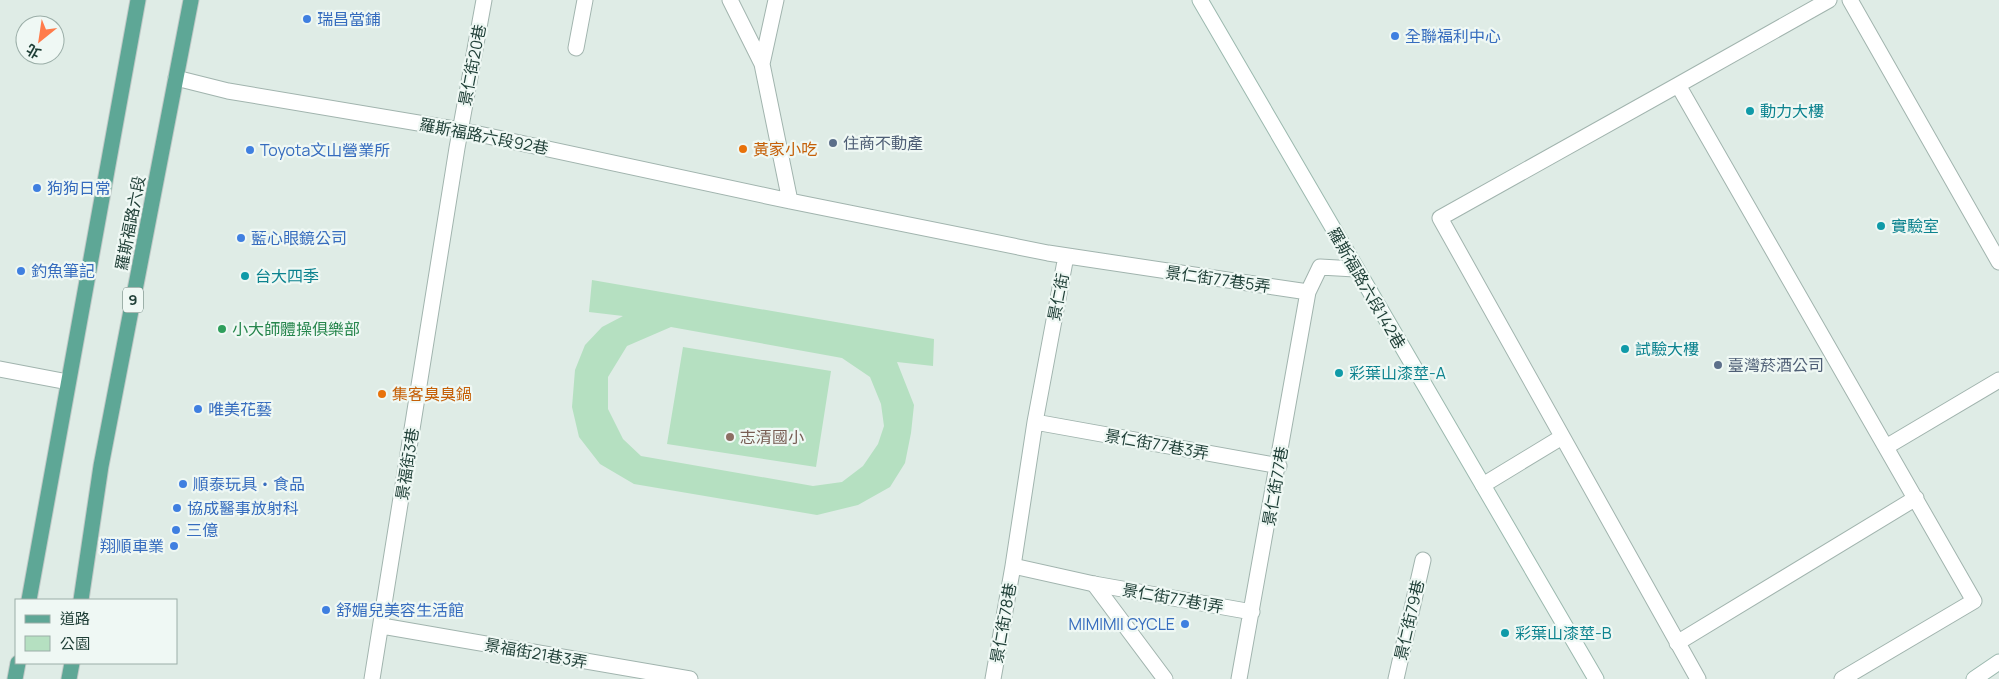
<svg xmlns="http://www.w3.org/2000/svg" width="1999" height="679" font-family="Manrope,'Noto Sans TC',sans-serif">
	<rect width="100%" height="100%" fill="#dfece6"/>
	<!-- green -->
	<path fill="#b5e0c1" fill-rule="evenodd" d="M 592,280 L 934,339 L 933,366 L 897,362 L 914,405 L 911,433 L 905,463 L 890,487 L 858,505 L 817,515 L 634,484 L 600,464 L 579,437 L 572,407 L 575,370 L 585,345 L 602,327 L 623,316 L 589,312 ZM 671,327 L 842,358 L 870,377 L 881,404 L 884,426 L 878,444 L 863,466 L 842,482 L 813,486 L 641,456 L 623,439 L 608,409 L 608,377 L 627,346 Z
		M 683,347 L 831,371 L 816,467 L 667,444 Z"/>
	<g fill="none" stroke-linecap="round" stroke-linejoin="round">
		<!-- lane casing -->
		<g stroke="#a1b4ae" stroke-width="17">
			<path id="lane" d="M 730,0 L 762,64 L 790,201
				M 1850,0 L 1999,262
				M 576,48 L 585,0
				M 762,64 L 776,0
				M 176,78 L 228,91 L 460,130 L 790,201 L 1048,253 L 1308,292 L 1320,267 L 1355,269
				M 1678,85 L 1829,0
				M 1035,422 L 1279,466
				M 1886,447 L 1999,380
				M 1483,485 L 1562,437
				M 1013,566 L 1094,584 L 1252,612
				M 382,626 L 690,679
				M 1677,643 L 1916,498
				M 372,679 L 457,148 L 484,0
				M 993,679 L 1013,566 L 1035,422 L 1066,256
				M 1239,679 L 1308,292
				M 1396,679 L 1423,560
				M 1698,679 L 1440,218 L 1678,85 L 1974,601 L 1842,679"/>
		</g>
		<!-- street casing -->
		<g stroke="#a1b4ae" stroke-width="17">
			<path id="street" d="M 0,369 L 68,382
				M 1094,584 L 1165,679"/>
		</g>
		<!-- secondary casing -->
		<g stroke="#9cb9af" stroke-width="17">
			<path id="secondary" d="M 1200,0 L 1596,679
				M 1974,679 L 1999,662"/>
		</g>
		<!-- primary casing -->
		<g stroke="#c0c9c7" stroke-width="17">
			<path id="primary" d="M 29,600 L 138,0
				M 81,600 L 101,466 L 191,0
				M 15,679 L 18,663
				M 69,679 L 72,663"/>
		</g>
		<!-- lane -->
		<use href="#lane" stroke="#fff" stroke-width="15"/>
		<!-- street -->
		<use href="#street" stroke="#fff" stroke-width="15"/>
		<!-- secondary -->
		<use href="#secondary" stroke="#fff" stroke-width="15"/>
		<!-- primary -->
		<use href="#primary" stroke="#5ea796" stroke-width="15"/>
	</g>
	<!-- markers -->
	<g fill="#3f7fe0" stroke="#eff8f4" stroke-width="2">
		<circle cx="307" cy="19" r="5"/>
		<circle cx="1395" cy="36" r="5"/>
		<circle cx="250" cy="150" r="5"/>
		<circle cx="37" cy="188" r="5"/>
		<circle cx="241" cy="238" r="5"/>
		<circle cx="21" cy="271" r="5"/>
		<circle cx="198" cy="409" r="5"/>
		<circle cx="183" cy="484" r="5"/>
		<circle cx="177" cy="508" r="5"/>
		<circle cx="176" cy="530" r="5"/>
		<circle cx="174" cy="546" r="5"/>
		<circle cx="326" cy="610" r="5"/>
		<circle cx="1185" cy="624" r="5"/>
	</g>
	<g fill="#0f9aa8" stroke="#eff8f4" stroke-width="2">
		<circle cx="1750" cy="111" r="5"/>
		<circle cx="1881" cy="226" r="5"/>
		<circle cx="245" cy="276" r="5"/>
		<circle cx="1625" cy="349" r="5"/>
		<circle cx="1339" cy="373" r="5"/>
		<circle cx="1505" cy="633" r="5"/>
	</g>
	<g fill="#5c6f8a" stroke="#eff8f4" stroke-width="2">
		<circle cx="833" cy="143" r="5"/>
		<circle cx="1718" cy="365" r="5"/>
	</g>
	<g fill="#e8710a" stroke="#eff8f4" stroke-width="2">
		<circle cx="743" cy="149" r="5"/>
		<circle cx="382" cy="394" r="5"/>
	</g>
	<circle fill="#2e9e5b" stroke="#eff8f4" stroke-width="2" cx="222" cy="329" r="5"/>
	<circle fill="#8d6e63" stroke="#eff8f4" stroke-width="2" cx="730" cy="437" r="5"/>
	<g text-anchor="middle" stroke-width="4.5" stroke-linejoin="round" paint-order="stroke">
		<!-- shield labels -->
		<rect fill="#eff8f4" stroke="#5d766f" stroke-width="1" x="123" y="287.5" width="20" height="25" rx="4"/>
		<g font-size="15" font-weight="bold" fill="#1e3e36">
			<text x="133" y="305">9</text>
		</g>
		<!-- shop labels -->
		<g font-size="16" fill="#366cbe" stroke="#eff8f4" text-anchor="start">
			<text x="317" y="25">瑞昌當鋪</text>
			<text x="1405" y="42">全聯福利中心</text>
			<text x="260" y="156">Toyota文山營業所</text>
			<text x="47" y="194">狗狗日常</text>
			<text x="251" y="244">藍心眼鏡公司</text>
			<text x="31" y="277">釣魚筆記</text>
			<text x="208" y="415">唯美花藝</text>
			<text x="193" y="490">順泰玩具‧食品</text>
			<text x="187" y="514">協成醫事放射科</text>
			<text x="186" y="536">三億</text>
			<text x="164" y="552" text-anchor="end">翔順車業</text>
			<text x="336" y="616">舒媚兒美容生活館</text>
			<text x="1175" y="630" text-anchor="end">MIMIMII CYCLE</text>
		</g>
		<!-- street labels -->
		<g font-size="16" fill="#1e3e36" stroke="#eff8f4">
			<text transform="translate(472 65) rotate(-79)" y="6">景仁街20巷</text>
			<text transform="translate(484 136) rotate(11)" y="6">羅斯福路六段92巷</text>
			<text transform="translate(130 223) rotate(-79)" y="6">羅斯福路六段</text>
			<text transform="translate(1218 279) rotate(8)" y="6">景仁街77巷5弄</text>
			<text transform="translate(1367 288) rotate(60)" y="6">羅斯福路六段142巷</text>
			<text transform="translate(1058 297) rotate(-79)" y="6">景仁街</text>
			<text transform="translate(1157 444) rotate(10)" y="6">景仁街77巷3弄</text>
			<text transform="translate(407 464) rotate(-81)" y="6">景福街3巷</text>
			<text transform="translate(1275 486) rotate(-80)" y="6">景仁街77巷</text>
			<text transform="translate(1173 598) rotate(10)" y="6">景仁街77巷1弄</text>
			<text transform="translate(1409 620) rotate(-77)" y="6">景仁街79巷</text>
			<text transform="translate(1003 623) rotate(-80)" y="6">景仁街78巷</text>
			<text transform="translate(536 653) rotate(10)" y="6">景福街21巷3弄</text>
		</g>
		<!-- culture labels -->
		<g font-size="16" fill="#0d838f" stroke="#eff8f4" text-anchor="start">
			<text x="1760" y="117">動力大樓</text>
			<text x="1891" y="232">實驗室</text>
			<text x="255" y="282">台大四季</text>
			<text x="1635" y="355">試驗大樓</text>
			<text x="1349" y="379">彩葉山漆莖-A</text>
			<text x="1515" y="639">彩葉山漆莖-B</text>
		</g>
		<!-- service labels -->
		<g font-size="16" fill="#4e5e75" stroke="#eff8f4" text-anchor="start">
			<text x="843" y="149">住商不動產</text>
			<text x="1728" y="371">臺灣菸酒公司</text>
		</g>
		<!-- food labels -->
		<g font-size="16" fill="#c56008" stroke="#eff8f4" text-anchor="start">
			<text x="753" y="155">黃家小吃</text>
			<text x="392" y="400">集客臭臭鍋</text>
		</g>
		<!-- leisure labels -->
		<g font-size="16" fill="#27864d" stroke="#eff8f4" text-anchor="start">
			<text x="232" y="335">小大師體操俱樂部</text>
		</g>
		<!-- education labels -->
		<g font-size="16" fill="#785e54" stroke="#eff8f4" text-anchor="start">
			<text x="740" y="443">志清國小</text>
		</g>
	</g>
	<!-- legend -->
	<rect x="15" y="599" width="162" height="65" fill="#eff8f4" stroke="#9baea8"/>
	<rect x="25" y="615" width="25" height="8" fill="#5ea796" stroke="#9baea8"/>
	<text x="60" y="624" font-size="15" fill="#1e3e36">道路</text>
	<rect x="25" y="636" width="25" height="15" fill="#b5e0c1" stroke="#9baea8"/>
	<text x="60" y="649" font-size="15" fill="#1e3e36">公園</text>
	<!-- north arrow -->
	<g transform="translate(40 40) rotate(210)"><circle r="24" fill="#eff8f4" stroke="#9baea8"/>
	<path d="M0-4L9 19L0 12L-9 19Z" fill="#ff7b4a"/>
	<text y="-8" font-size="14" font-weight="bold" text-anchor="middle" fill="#1e3e36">北</text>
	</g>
</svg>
